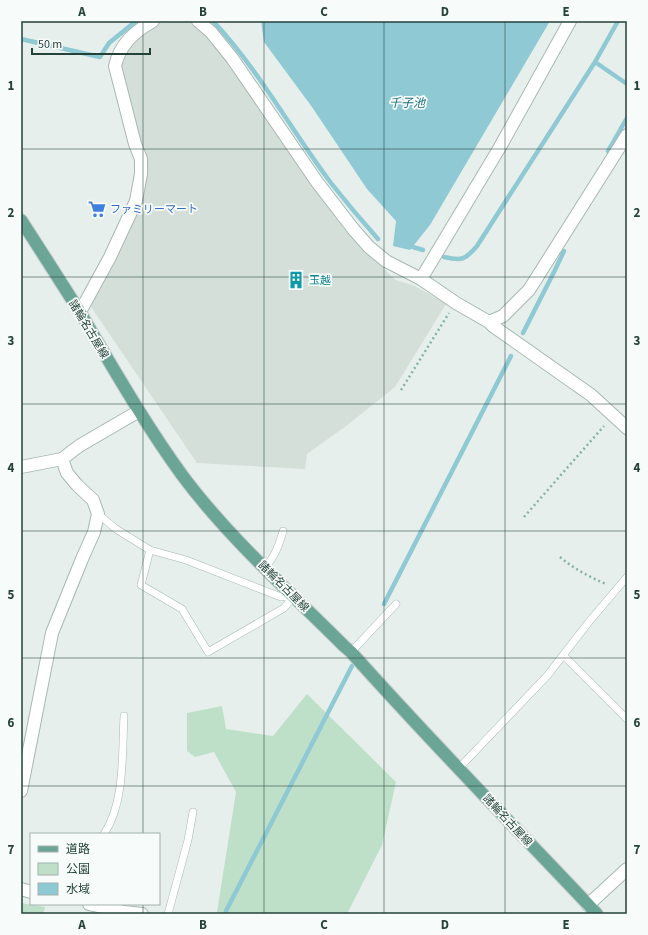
<svg xmlns="http://www.w3.org/2000/svg" width="648" height="935" font-family="'Source Sans 3','Noto Sans JP',sans-serif">
	<rect width="100%" height="100%" fill="#e6efeb"/>
	<!-- built -->
	<path fill="#d4dfda" d="M 166,21 L 187,21 L 196,24 L 220,51 L 352,234 L 390,275 L 396,280 L 415,286 L 446,304 L 395,387 L 346,426 L 307,454 L 305,469 L 197,463 L 89,304 L 143,188 L 120,64 L 127,48 L 147,28 Z"/>
	<!-- green -->
	<path fill="#bfe0c8" d="M 307,694 L 396,782 L 382,845 L 347,914 L 224,914 L 217,912 L 236,792 L 214,752 L 195,757 L 187,751 L 187,713 L 222,706 L 226,729 L 273,736 Z
		M 21,903 L 45,907 L 43,914 L 21,914 Z"/>
	<!-- water -->
	<path fill="#8ec9d4" d="M 261,21 L 550,21 L 430,225 L 410,250 L 393,246 L 396,221 L 367,189 L 312,107 L 264,42 Z"/>
	<g fill="none" stroke-linecap="round" stroke-linejoin="round">
		<!-- stream -->
		<path stroke="#8ec9d4" stroke-width="4.5" d="M 213,21 C 259,70 291,130 331,183 C 346,202 362,221 378,239
			M 21,39 L 100,57 L 109,43 L 136,21
			M 595,62 L 627,84
			M 608,151 L 627,118
			M 413,247 L 423,250
			M 444,257 C 462,261 465,260 477,246 L 595,62 L 618,21
			M 523,333 L 555,270 L 564,251
			M 384,604 L 511,356
			M 226,911 L 352,666"/>
		<!-- lane casing -->
		<g stroke="#a8b8b2" stroke-width="8">
			<path id="lane" d="M 98,514 L 116,529 L 150,550 L 186,560 L 281,597 L 294,596
				M 150,550 L 141,585 L 182,609 L 208,652 L 284,608 L 294,596
				M 265,567 C 275,557 279,545 283,531
				M 351,652 L 396,604
				M 564,656 L 627,719
				M 459,768 L 547,676 L 588,623 L 627,577
				M 104,834 C 125,803 122,753 124,716
				M 168,914 L 188,840 L 193,812"/>
		</g>
		<!-- street casing -->
		<g stroke="#a8b8b2" stroke-width="14">
			<path id="street" d="M 198,21 L 211,32 L 232,58 L 317,182 L 354,230 L 369,247 L 386,261 L 421,279 L 456,303 L 489,322 L 493,326 L 591,395 L 627,428
				M 421,279 L 500,147 L 570,21
				M 80,312 L 110,257 L 136,201 L 141,174 L 141,159 L 135,144 L 115,66 C 120,44 134,32 153,21
				M 489,322 L 503,316 L 529,290 L 627,135
				M 21,467 L 62,459 L 79,446 L 139,411
				M 21,791 L 52,633 L 82,559 L 94,532 L 98,514 L 93,500 L 77,485 L 67,473 L 62,459
				M 21,889 L 31,892
				M 89,904 L 124,912 L 142,914
				M 588,905 L 627,869"/>
		</g>
		<!-- primary casing -->
		<g stroke="#c2cac8" stroke-width="14">
			<path id="primary" d="M 21,220 C 41,251 61,282 81,314 C 113,368 145,424 182,475 C 228,537 290,592 344,646 L 351,652 C 431,742 515,827 597,914"/>
		</g>
		<!-- path -->
		<path stroke="#86b3a5" stroke-width="2.5" stroke-dasharray="2 3" stroke-linecap="butt" d="M 401,390 L 449,313
			M 524,517 L 604,426
			M 560,557 C 574,569 590,577 606,584"/>
		<!-- lane -->
		<use href="#lane" stroke="#fff" stroke-width="7"/>
		<!-- street -->
		<use href="#street" stroke="#fff" stroke-width="12"/>
		<!-- primary -->
		<use href="#primary" stroke="#6aa596" stroke-width="12"/>
	</g>
	<!-- grid -->
	<path fill="none" stroke="#24423a" stroke-width="1" stroke-opacity="0.55" d="M 143,21 L 143,834M 264,21 L 264,914M 384,21 L 384,914M 505,21 L 505,914M 21,149 L 627,149M 21,277 L 627,277M 21,404 L 627,404M 21,531 L 627,531M 21,658 L 627,658M 21,786 L 627,786M 143,904 L 143,914"/>
	<!-- icons -->
	<defs>
		<g id="supermarket-bare" transform="scale(1.38)"><path d="M-6-5.5h2.5l.6 2H6L4.5 2H-2.5L-4.4-4H-6ZM-1.5 3.2a1.3 1.3 0 1 0 .1 0ZM3 3.2a1.3 1.3 0 1 0 .1 0Z" fill="#3f7fe0" stroke="#f7fbf9" stroke-width="2.5" paint-order="stroke"/></g>
		<g id="building-bare" transform="scale(1.38)"><path d="M-4-6H4V6H1V3H-1V6H-4ZM-2.5-4.3h1.7v1.8h-1.7ZM.8-4.3h1.7v1.8H.8ZM-2.5-1h1.7V.8h-1.7ZM.8-1h1.7V.8H.8Z" fill="#0f9aa8" stroke="#f7fbf9" stroke-width="2.5" paint-order="stroke"/></g>
	</defs>
	<g fill-rule="evenodd">
		<use href="#supermarket-bare" x="97" y="209"/>
		<use href="#building-bare" x="296" y="280"/>
	</g>
	<g text-anchor="middle" stroke-width="3.5" stroke-linejoin="round" paint-order="stroke">
		<!-- shop labels -->
		<g font-size="11" fill="#366cbe" stroke="#f7fbf9" text-anchor="start">
			<text x="110" y="213">ファミリーマート</text>
		</g>
		<!-- culture labels -->
		<g font-size="11" fill="#0d838f" stroke="#f7fbf9" text-anchor="start">
			<text x="309" y="284">玉越</text>
		</g>
		<!-- street labels -->
		<g font-size="11" fill="#24423a" stroke="#f7fbf9">
			<text transform="translate(89 329) rotate(59)" y="4">諸輪名古屋線</text>
			<text transform="translate(284 586) rotate(45)" y="4">諸輪名古屋線</text>
			<text transform="translate(508 820) rotate(47)" y="4">諸輪名古屋線</text>
		</g>
		<!-- water labels -->
		<g font-size="12" font-style="italic" fill="#1c6f80" stroke="#f7fbf9">
			<text x="407" y="107">千子池</text>
		</g>
	</g>
	<!-- border -->
	<rect width="648" height="935" fill="none" stroke="#f7fbf9" stroke-width="44"/>
	<!-- legend -->
	<rect x="30" y="833" width="130" height="72" fill="#f7fbf9" stroke="#a3b1ad"/>
	<rect x="38" y="846" width="20" height="6" fill="#6aa596" stroke="#a3b1ad"/>
	<text x="66" y="853" font-size="12" fill="#24423a">道路</text>
	<rect x="38" y="863" width="20" height="12" fill="#bfe0c8" stroke="#a3b1ad"/>
	<text x="66" y="873" font-size="12" fill="#24423a">公園</text>
	<rect x="38" y="883" width="20" height="12" fill="#8ec9d4" stroke="#a3b1ad"/>
	<text x="66" y="893" font-size="12" fill="#24423a">水域</text>
	<!-- scale -->
	<path d="M32 48v6h118v-6" fill="none" stroke="#24423a" stroke-width="2"/>
	<text x="38" y="48" font-size="12" fill="#24423a" stroke="#f7fbf9" stroke-width="3" paint-order="stroke">50 m</text>
	<rect x="22" y="22" width="604" height="891" fill="none" stroke="#24423a" stroke-width="1.5"/>
	<g font-size="13" text-anchor="middle" font-weight="bold" fill="#24423a">
		<text x="82" y="16">A</text>
		<text x="203" y="16">B</text>
		<text x="324" y="16">C</text>
		<text x="445" y="16">D</text>
		<text x="566" y="16">E</text>
		<text x="11" y="90">1</text>
		<text x="637" y="90">1</text>
		<text x="11" y="217">2</text>
		<text x="637" y="217">2</text>
		<text x="11" y="345">3</text>
		<text x="637" y="345">3</text>
		<text x="11" y="472">4</text>
		<text x="637" y="472">4</text>
		<text x="11" y="599">5</text>
		<text x="637" y="599">5</text>
		<text x="11" y="727">6</text>
		<text x="637" y="727">6</text>
		<text x="11" y="854">7</text>
		<text x="637" y="854">7</text>
		<text x="82" y="929">A</text>
		<text x="203" y="929">B</text>
		<text x="324" y="929">C</text>
		<text x="445" y="929">D</text>
		<text x="566" y="929">E</text>
	</g>
</svg>
